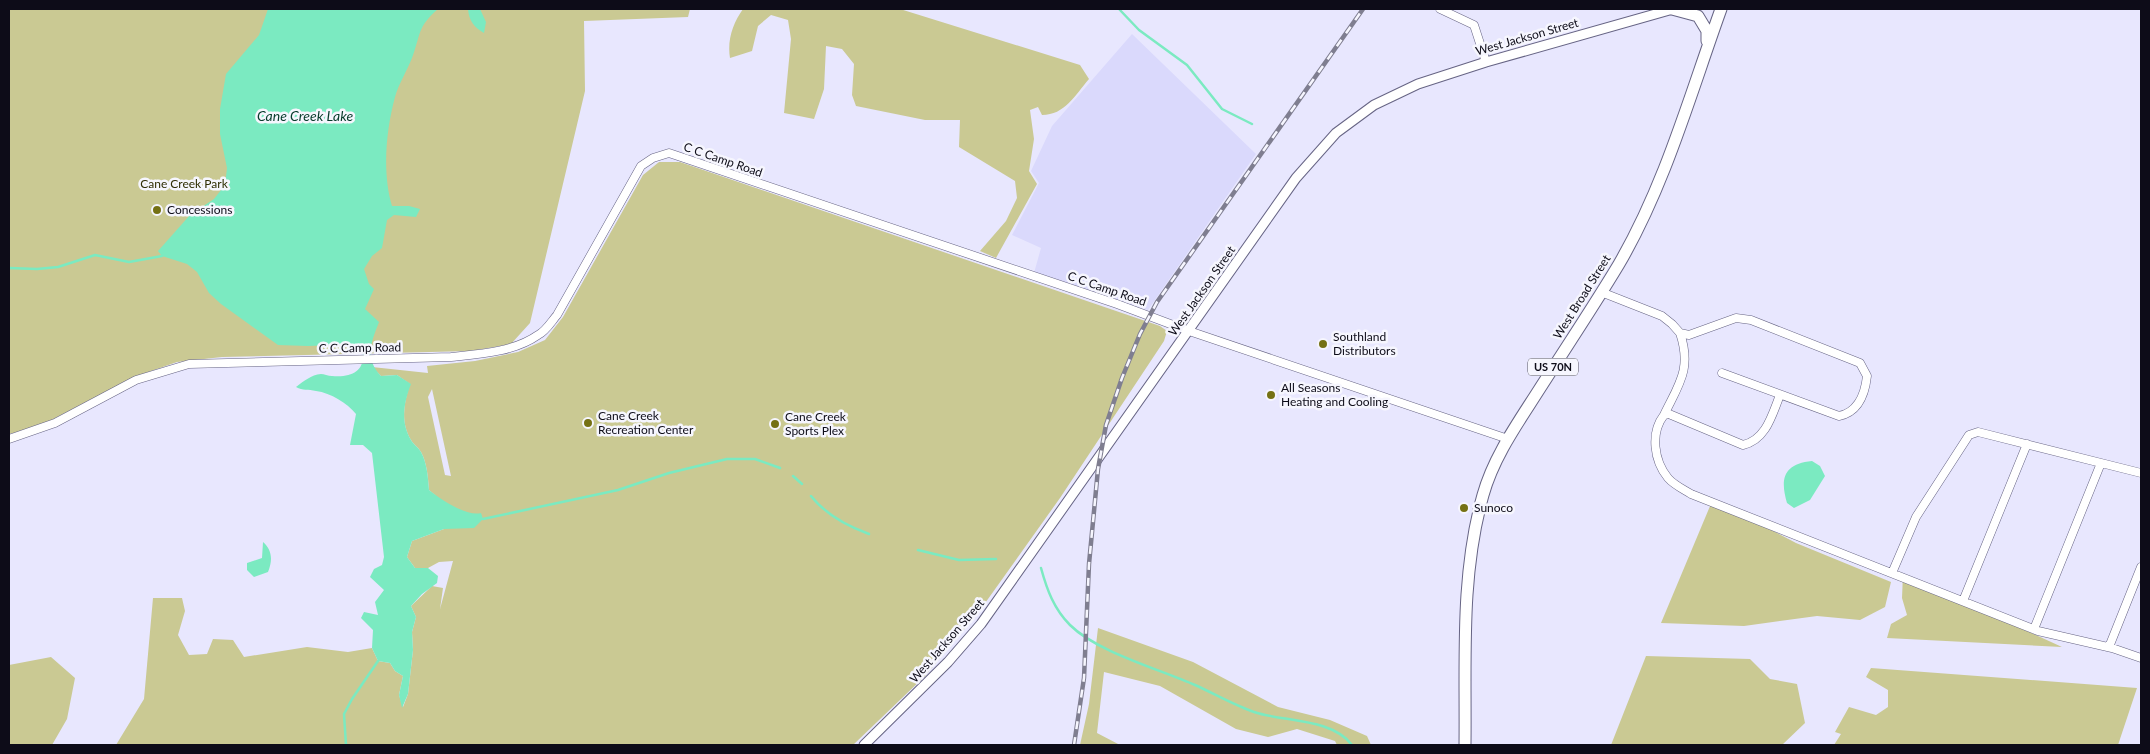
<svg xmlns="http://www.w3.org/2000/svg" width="2150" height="754" font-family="Lato,sans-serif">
	<rect width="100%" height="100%" fill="#e8e7fe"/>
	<!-- built -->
	<path fill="#dad9fc" d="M 1132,34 L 1256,154 L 1148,310 L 1034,273 L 1041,248 L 1012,235 L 1039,183 L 1031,171 L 1052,126 Z"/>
	<!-- green -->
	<path fill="#cac993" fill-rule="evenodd" d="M 9,9 L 690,9 L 688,17 L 584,21 L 585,91 L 530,323 L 511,344 L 471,351 L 222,357 L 177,362 L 134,377 L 36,428 L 9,434 Z
		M 743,9 L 900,9 L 1080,65 L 1089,79 C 1075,95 1065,115 1042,115 L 1038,107 L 1030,110 L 1034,139 L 1029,171 L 1037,184 L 996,258 L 980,251 L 1006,221 L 1017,198 L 1015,181 L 959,147 L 960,120 L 925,120 L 856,106 L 852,95 L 854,64 L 842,49 L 826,46 L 824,89 L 814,119 L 784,113 L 791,39 L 788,20 L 771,15 L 758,26 L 752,51 L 730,58 C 727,40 733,23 743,9 Z
		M 659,162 L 680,162 L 1160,326 L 1167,331 L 1164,341 L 1060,498 L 978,613 L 925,676 L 853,745 L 116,745 L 144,699 L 153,598 L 182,598 L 185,611 L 178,635 L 189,655 L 207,654 L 213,639 L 233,640 L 244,657 L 307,647 L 348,652 L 372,648 L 378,661 L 390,663 L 395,671 L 403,676 L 399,695 L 403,707 L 408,694 L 413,650 L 412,632 L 416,617 L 411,606 L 432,586 L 443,588 L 440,609 L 453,561 L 439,562 L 428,568 L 415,568 L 407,557 L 412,541 L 444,529 L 442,501 L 429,490 C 428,477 427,463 421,452 C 418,447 413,444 411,440 C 400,422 404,402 410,384 L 397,375 L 381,376 L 372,367 L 428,373 L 427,366 L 475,361 L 518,352 L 545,340 L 563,317 L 643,175 ZM 432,389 L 451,476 L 445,475 L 428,397 Z
		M 1713,499 L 1796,543 L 1891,582 L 1885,607 L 1860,620 L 1817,616 L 1744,626 L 1661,623 Z
		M 1903,574 L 2062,647 L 1887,638 L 1891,624 L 1907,615 L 1902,598 Z
		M 1098,628 L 1193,662 L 1278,707 L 1330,720 L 1367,736 L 1371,745 L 1337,745 L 1335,741 L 1297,729 L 1268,737 L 1236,729 L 1160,686 L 1104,672 L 1097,733 L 1120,745 L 1080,745 L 1089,704 Z
		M 1646,656 L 1750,659 L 1770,679 L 1797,684 L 1805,723 L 1782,745 L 1611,745 Z
		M 51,657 L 75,678 L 67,719 L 52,745 L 9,745 L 9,665 Z
		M 1871,668 L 2137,688 L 2118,745 L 1834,745 L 1841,734 L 1835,732 L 1849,707 L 1876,715 L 1888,707 L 1888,690 L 1866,677 Z"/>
	<!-- water -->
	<path fill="#7beac1" d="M 268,9 L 438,9 C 417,27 421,34 412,58 C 407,71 399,83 395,97 C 386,130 382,173 392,206 L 409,206 L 420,209 L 416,217 L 394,215 L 387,220 L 382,248 L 372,256 L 364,269 L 369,284 L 374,289 L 365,309 L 379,322 C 371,343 364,358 381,376 L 397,375 L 411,384 C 404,402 400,422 411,440 C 413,444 418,447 421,452 C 427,463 428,477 429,490 C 440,499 467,517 481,513 L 483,519 L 474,528 L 444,529 L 412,541 L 407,557 L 415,568 L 428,568 L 438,576 L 437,583 L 422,594 L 411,606 L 416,617 L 412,632 L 413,650 L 408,694 L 402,708 L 399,695 L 403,676 L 395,671 L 390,663 L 378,661 L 372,648 L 373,630 L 361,618 L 364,612 L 378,615 L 375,602 L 384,590 L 370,577 L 374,569 L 382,565 L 384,557 L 372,453 L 363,445 L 350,445 L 356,414 C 347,403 331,393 316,391 C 308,389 303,391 296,387 C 304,381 311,375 321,374 C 324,374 328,376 332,376 C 356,378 368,368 361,344 L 308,346 L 278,345 L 221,304 L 209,293 L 197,272 L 187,264 L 162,256 L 158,251 L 190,215 L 214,199 L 225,185 L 227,168 L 220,134 L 220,109 L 226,74 L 259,35 Z
		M 468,9 L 480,9 L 486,22 L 484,33 C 474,27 469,21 468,9 Z
		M 1812,461 L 1820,466 L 1825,476 L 1810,500 L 1794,508 L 1787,503 C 1780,479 1783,464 1812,461 Z
		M 263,542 C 272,550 273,560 268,572 L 254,577 L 247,570 L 247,563 L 262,558 Z"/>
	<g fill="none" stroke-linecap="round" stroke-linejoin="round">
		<!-- stream -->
		<path stroke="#7beac1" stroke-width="2.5" d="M 1119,9 L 1139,30 L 1187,65 L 1222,109 L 1252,124
			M 9,268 L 37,269 L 58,267 L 95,255 L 129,262 L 162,256
			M 793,476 L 802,484
			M 811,496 C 826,515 847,526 869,534
			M 483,519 L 618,490 L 669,473 L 727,459 L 755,459 L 780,468
			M 918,550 L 959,560 L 996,559
			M 1041,568 C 1047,590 1054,609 1070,625 C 1097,652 1159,669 1195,685 C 1215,694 1234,705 1254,712 C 1283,722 1332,718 1352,745
			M 346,745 L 344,714 L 352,699 L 378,661"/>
		<!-- minor casing -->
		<g stroke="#666484" stroke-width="9">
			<path id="minor" d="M 1440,9 L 1474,25 L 1486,62
				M 1601,292 L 1662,316 L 1672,324 L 1680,333 L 1689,335 L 1736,318 L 1751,320 L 1860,363 L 1867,376 C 1865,394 1859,412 1839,416 L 1722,373
				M 1780,395 C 1772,415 1766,440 1743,445 L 1669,414 L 1664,415 C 1650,433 1654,461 1668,478 C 1674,485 1683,489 1691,494 L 2038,631 L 2112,648 L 2141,658
				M 1664,415 C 1679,384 1692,369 1680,333
				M 9,439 L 55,423 L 136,380 L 189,364 L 451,357 C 480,354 514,352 538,335 C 546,331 551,322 557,315 L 641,166 L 653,158 L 669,153 L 1117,304 L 1189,331 L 1508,439
				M 1892,573 L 1916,517 L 1969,435 L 1978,432 L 2141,473
				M 1963,601 L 2027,444
				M 2034,629 L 2101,463
				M 2109,647 L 2141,567"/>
		</g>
		<!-- tertiary casing -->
		<g stroke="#666484" stroke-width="11">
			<path id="tertiary" d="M 864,745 L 948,662 L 981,624 L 1296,178 L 1336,133 L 1374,105 L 1418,84 L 1486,62 L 1673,9"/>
		</g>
		<!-- primary casing -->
		<g stroke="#666484" stroke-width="13">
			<path id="primary" d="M 1672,9 L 1698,16 L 1707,31 L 1707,41
				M 1465,745 C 1466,661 1460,577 1483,495 C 1493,459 1515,427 1535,396 C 1563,352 1592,309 1619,264 C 1665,185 1690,95 1721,9"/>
		</g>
		<!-- minor -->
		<use href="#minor" stroke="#fff" stroke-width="8"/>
		<!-- tertiary -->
		<use href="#tertiary" stroke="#fff" stroke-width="9"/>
		<!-- primary -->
		<use href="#primary" stroke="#fff" stroke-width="11"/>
		<!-- rail casing -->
		<g stroke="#7f7e90" stroke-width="4.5">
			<path id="rail" d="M 1074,745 L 1084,678 L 1089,564 L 1098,469 L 1106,425 L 1122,378 L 1140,334 L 1157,302 L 1363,9"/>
		</g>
		<!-- rail -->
		<use href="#rail" stroke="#f6f6fe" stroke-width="2.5" stroke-dasharray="8" stroke-linecap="butt"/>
	</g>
	<!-- markers -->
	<g fill="#757114" stroke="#f6f6fe" stroke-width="2">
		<circle cx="157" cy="210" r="5"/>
		<circle cx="1323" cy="344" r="5"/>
		<circle cx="1271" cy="395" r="5"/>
		<circle cx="588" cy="423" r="5"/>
		<circle cx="775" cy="424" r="5"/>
		<circle cx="1464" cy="508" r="5"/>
	</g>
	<g text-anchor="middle" stroke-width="5" stroke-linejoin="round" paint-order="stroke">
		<!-- shield labels -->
		<rect fill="#f6f6fe" stroke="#53525d" stroke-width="1" x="1528" y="358.5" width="50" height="17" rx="4"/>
		<g font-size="11" font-weight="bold" fill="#0d0c18">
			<text x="1553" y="371">US 70N</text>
		</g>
		<!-- street labels -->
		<g font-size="12" fill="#0d0c18" stroke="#f6f6fe">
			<text transform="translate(1527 37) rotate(-16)" y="4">West Jackson Street</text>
			<text transform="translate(723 160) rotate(19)" y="4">C C Camp Road</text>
			<text transform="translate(1107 289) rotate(19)" y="4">C C Camp Road</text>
			<text transform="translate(1202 291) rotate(-55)" y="4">West Jackson Street</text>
			<text transform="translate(1582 297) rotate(-58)" y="4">West Broad Street</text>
			<text transform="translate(360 348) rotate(-1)" y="4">C C Camp Road</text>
			<text transform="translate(947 641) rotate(-49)" y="4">West Jackson Street</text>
		</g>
		<!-- park labels -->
		<g font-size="12" fill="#2e2d02" stroke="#f6f6fe">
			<text x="184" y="188">Cane Creek Park</text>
		</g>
		<!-- poi labels -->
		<g font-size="12" fill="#0d0c18" stroke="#f6f6fe" text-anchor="start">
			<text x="167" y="214">Concessions</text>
			<text x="1333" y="341">Southland<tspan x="1333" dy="14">Distributors</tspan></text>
			<text x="1281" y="392">All Seasons<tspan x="1281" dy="14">Heating and Cooling</tspan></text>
			<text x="598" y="420">Cane Creek<tspan x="598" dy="14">Recreation Center</tspan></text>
			<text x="785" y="421">Cane Creek<tspan x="785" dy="14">Sports Plex</tspan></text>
			<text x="1474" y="512">Sunoco</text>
		</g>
		<!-- water labels -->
		<g font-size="14" font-style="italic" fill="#073b2b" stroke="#f6f6fe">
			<text x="305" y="121">Cane Creek Lake</text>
		</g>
	</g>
	<!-- border -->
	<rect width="2150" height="754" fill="none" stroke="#0d0c18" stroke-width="20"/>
</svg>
